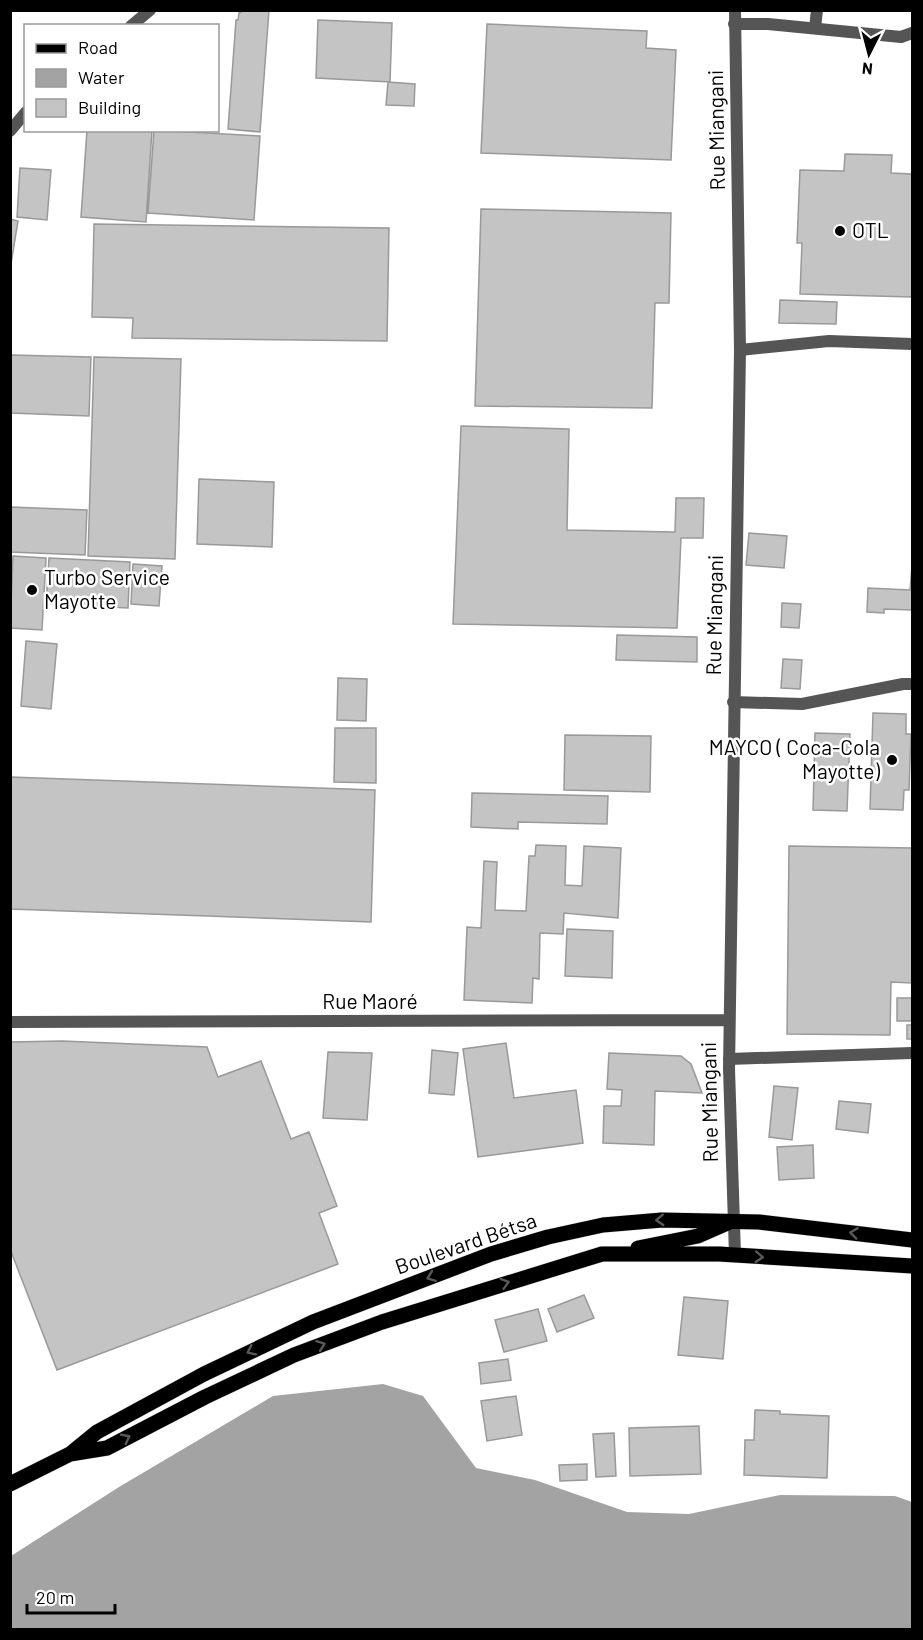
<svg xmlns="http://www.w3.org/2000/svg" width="923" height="1640" font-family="Barlow,sans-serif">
	<rect width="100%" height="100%" fill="#fff"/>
	<!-- water -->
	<path fill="#a3a3a3" d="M 383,1384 L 423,1396 L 476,1468 L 535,1480 L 627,1512 L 689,1514 L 780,1495 L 895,1496 L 912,1502 L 912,1629 L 11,1629 L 11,1556 L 119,1487 L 273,1396 Z"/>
	<!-- building -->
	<path fill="#c4c4c4" stroke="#999" stroke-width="1.5" d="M 244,10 L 269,10 L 260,132 L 228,129 L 236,20 L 238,20 L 239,13 Z
		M 318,20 L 392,23 L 390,82 L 316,78 Z
		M 487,24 L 647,31 L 646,48 L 676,50 L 671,160 L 481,153 Z
		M 388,82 L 415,84 L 414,106 L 386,105 Z
		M 87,130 L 152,130 L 146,222 L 81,217 Z
		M 154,130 L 260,136 L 254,220 L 148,213 Z
		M 845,154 L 892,155 L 891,173 L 912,174 L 912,297 L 800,294 L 802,243 L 797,243 L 800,170 L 844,171 Z
		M 20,168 L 51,170 L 47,220 L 17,217 Z
		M 481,209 L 671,213 L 669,303 L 655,303 L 652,408 L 475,406 Z
		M 10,219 L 18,221 L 10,270 Z
		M 94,224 L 389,228 L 387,341 L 132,338 L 133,318 L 92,317 Z
		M 780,300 L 837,302 L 836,324 L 779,323 Z
		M 10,355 L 91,357 L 89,416 L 10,413 Z
		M 94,357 L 181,359 L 175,559 L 88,556 Z
		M 461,426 L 569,429 L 567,530 L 675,532 L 676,498 L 704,498 L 703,538 L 681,538 L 677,628 L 453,624 Z
		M 199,479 L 274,482 L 272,547 L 197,544 Z
		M 10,507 L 87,510 L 85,555 L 10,552 Z
		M 749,533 L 787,536 L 784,568 L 746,565 Z
		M 13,556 L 46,558 L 42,630 L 10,628 Z
		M 49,558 L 130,562 L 128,608 L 46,604 Z
		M 133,564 L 162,566 L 159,606 L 131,604 Z
		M 912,566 L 912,610 L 884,609 L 884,613 L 867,612 L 868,588 L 910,590 Z
		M 782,603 L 801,604 L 799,628 L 781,627 Z
		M 617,635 L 697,637 L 697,662 L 616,660 Z
		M 26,641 L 57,644 L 51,709 L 21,706 Z
		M 783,659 L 802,660 L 800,689 L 781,688 Z
		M 338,678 L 367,679 L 366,721 L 337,720 Z
		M 873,713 L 906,714 L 906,734 L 911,734 L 909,790 L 904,790 L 903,810 L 870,809 Z
		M 335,728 L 376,728 L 376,783 L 334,782 Z
		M 815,733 L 850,734 L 847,811 L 813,810 Z
		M 565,735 L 651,736 L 650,792 L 564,790 Z
		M 10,777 L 375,790 L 371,922 L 10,909 Z
		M 472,793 L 608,796 L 607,824 L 518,822 L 518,829 L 471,827 Z
		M 536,845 L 566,846 L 565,885 L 582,886 L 584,846 L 621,848 L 618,918 L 564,913 L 563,934 L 540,933 L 539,979 L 533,978 L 532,1003 L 464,1000 L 467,927 L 481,928 L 484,861 L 497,862 L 495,910 L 526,911 L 529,856 L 535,856 Z
		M 789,846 L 912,848 L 912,983 L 891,982 L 890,1035 L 787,1034 Z
		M 567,929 L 613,931 L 612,978 L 565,976 Z
		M 897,998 L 912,998 L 912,1021 L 897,1021 Z
		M 907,1025 L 912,1025 L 912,1039 L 907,1039 Z
		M 62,1041 L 207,1047 L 218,1077 L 261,1061 L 291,1139 L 309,1132 L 337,1206 L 319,1213 L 338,1264 L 57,1370 L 10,1249 L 10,1042 Z
		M 506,1043 L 514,1098 L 576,1090 L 583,1143 L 478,1157 L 463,1049 Z
		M 432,1050 L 458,1053 L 454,1095 L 429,1093 Z
		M 328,1052 L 372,1053 L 367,1120 L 323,1118 Z
		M 609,1053 L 681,1056 L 691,1064 L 702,1093 L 655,1091 L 654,1145 L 603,1143 L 604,1106 L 621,1106 L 622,1090 L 607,1089 Z
		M 774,1086 L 798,1088 L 792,1140 L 769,1137 Z
		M 839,1101 L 871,1104 L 868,1133 L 836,1129 Z
		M 813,1145 L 814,1178 L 779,1180 L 777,1147 Z
		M 584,1295 L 594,1318 L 557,1332 L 548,1309 Z
		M 684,1297 L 728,1301 L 723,1359 L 678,1355 Z
		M 538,1309 L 547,1341 L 504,1352 L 495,1320 Z
		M 508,1359 L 511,1380 L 481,1384 L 479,1363 Z
		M 516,1396 L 522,1435 L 487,1441 L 481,1401 Z
		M 755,1410 L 780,1411 L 780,1414 L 829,1416 L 827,1478 L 744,1475 L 745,1440 L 754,1440 Z
		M 699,1426 L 701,1474 L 630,1476 L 629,1428 Z
		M 614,1433 L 616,1476 L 596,1477 L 593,1434 Z
		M 587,1464 L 587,1480 L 560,1481 L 559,1465 Z"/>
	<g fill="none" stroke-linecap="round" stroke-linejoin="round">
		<!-- primary casing -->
		<g stroke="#dbdbdb" stroke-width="16">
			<path id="primary" d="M 638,1248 L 698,1236 L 730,1222
				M 70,1454 L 107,1448 L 205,1397 L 294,1355 L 382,1322 L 602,1254 L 719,1254 L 912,1266
				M 10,1484 L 70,1454 L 97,1432 L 204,1374 L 313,1322 L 491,1254 L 548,1237 L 603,1225 L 662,1220 L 759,1222 L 912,1240"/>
		</g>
		<!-- service -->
		<path stroke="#555" stroke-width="12" d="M 734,24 L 768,24 L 901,37 L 912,33
			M 815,28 L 817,10
			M 740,350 L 829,341 L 912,344
			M 733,702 L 802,704 L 903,684 L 912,684
			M 729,1059 L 912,1053"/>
		<!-- minor -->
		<path stroke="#555" stroke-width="12" d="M 735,10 L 740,350 L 729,1069 L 735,1255
			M 131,26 L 150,10
			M 10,131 L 26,112
			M 10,1022 L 729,1020"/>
		<!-- primary -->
		<use href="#primary" stroke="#000" stroke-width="15"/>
	</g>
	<!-- one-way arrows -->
	<defs><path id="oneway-chevron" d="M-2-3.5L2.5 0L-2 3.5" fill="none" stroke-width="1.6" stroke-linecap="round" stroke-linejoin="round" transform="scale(1.5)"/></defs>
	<g stroke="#595959">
		<use href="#oneway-chevron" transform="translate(660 1220) rotate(177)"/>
		<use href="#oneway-chevron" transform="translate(854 1233) rotate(-173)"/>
		<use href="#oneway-chevron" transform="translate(759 1257) rotate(3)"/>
		<use href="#oneway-chevron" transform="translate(431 1277) rotate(159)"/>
		<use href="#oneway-chevron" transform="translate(505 1283) rotate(-16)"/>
		<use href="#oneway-chevron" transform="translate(321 1345) rotate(-21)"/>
		<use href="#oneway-chevron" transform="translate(251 1351) rotate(154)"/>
		<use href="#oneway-chevron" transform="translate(126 1438) rotate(-27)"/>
	</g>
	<!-- markers -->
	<g fill="#000" stroke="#fff" stroke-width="2">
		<circle cx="840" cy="231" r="6"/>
		<circle cx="32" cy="590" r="6"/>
		<circle cx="892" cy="760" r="6"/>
	</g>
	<g text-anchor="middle" stroke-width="5" stroke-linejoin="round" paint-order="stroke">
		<!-- street labels -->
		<g font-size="21" fill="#000" stroke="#fff">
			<text transform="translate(717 130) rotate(-91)" y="7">Rue Miangani</text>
			<text transform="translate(715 615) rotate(-89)" y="7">Rue Miangani</text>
			<text x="370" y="1009">Rue Maoré</text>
			<text transform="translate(710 1102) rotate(-91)" y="7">Rue Miangani</text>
			<text transform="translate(466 1244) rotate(-19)" y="7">Boulevard Bétsa</text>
		</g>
		<!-- poi labels -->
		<g font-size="21" fill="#000" stroke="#fff" text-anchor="start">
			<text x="852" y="238">OTL</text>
			<text x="44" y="585">Turbo Service<tspan x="44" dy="24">Mayotte</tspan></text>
			<text x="880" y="755" text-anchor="end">MAYCO ( Coca-Cola<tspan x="880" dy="24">Mayotte)</tspan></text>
		</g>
	</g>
	<!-- border -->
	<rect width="923" height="1640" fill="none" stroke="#000000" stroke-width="24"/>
	<!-- legend -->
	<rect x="24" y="24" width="195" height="108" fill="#ffffff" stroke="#999999" stroke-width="1.5"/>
	<rect x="36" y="44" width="30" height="9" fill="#000000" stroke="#999999" stroke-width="1.5"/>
	<text x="78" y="54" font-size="18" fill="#000000">Road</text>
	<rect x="36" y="69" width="30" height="18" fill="#a3a3a3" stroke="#999999" stroke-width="1.5"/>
	<text x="78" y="84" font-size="18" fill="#000000">Water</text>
	<rect x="36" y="99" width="30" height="18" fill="#c4c4c4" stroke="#999999" stroke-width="1.5"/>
	<text x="78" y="114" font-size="18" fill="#000000">Building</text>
	<!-- north arrow -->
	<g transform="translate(869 54) rotate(186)" stroke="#ffffff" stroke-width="4.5" paint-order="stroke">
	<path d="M0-4.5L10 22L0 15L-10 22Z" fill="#000000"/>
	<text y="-9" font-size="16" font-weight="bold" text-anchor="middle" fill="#000000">N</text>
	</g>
	<!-- scale -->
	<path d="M27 1604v9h88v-9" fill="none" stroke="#000000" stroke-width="3"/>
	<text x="36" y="1604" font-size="18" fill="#000000" stroke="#ffffff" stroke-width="4.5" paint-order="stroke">20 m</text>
</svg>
